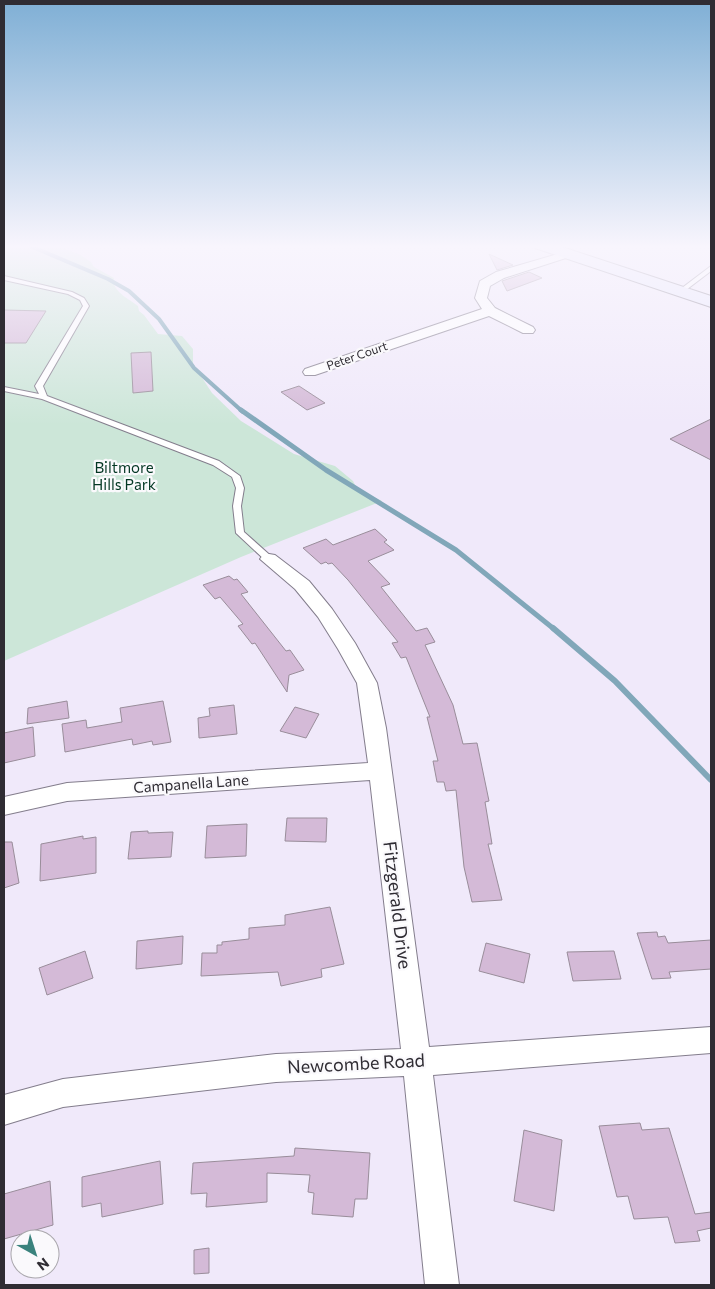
<svg xmlns="http://www.w3.org/2000/svg" width="715" height="1289" font-family="Commissioner,sans-serif">
	<rect width="100%" height="100%" fill="#f0e9fa"/>
	<!-- green -->
	<path fill="#cce6d8" d="M 4,245 L 54,245 L 79,254 L 91,262 L 94,267 L 114,278 C 111,291 129,299 138,306 L 139,311 L 144,315 L 158,334 L 182,336 L 193,349 L 193,364 L 212,393 L 241,421 L 294,454 L 335,466 L 353,481 L 357,489 L 382,501 L 241,557 L 4,661 Z"/>
	<g fill="none" stroke-linecap="round" stroke-linejoin="round">
		<!-- stream-far2 -->
		<path stroke="#81a7b9" stroke-width="4" d="M 28,245 L 108,279 L 129,291 L 159,319 L 194,368 L 243,412"/>
		<!-- stream-far1 -->
		<path stroke="#81a7b9" stroke-width="5" d="M 241,410 L 326,470 L 456,550 L 554,629"/>
		<!-- stream -->
		<path stroke="#81a7b9" stroke-width="6" d="M 553,628 L 615,681 L 711,780"/>
	</g>
	<!-- building -->
	<path fill="#d4bad7" stroke="#998d9a" d="M 489,254 L 513,265 L 497,270 Z
		M 529,272 L 542,278 L 507,291 L 502,281 Z
		M 4,310 L 46,311 L 26,343 L 4,343 Z
		M 151,352 L 153,391 L 133,393 L 131,353 Z
		M 299,386 L 325,403 L 307,410 L 281,392 Z
		M 711,419 L 711,460 L 670,439 Z
		M 375,529 L 387,540 L 384,542 L 394,550 L 368,561 L 390,584 L 381,587 L 416,631 L 427,628 L 435,642 L 425,645 L 453,705 L 463,744 L 477,743 L 489,801 L 485,802 L 492,844 L 488,844 L 502,900 L 472,902 L 464,867 L 456,790 L 446,791 L 444,782 L 437,782 L 433,761 L 438,761 L 427,717 L 430,717 L 406,657 L 401,658 L 392,643 L 398,642 L 348,580 L 332,563 L 328,564 L 326,562 L 321,564 L 303,548 L 326,539 L 333,545 Z
		M 229,576 L 234,580 L 237,579 L 248,592 L 241,594 L 286,651 L 290,650 L 304,670 L 289,675 L 287,692 L 255,643 L 252,644 L 238,626 L 243,624 L 220,597 L 215,599 L 203,585 Z
		M 67,701 L 69,718 L 27,724 L 28,708 Z
		M 163,701 L 171,742 L 153,745 L 152,741 L 133,745 L 132,739 L 65,752 L 62,724 L 86,720 L 87,728 L 122,722 L 120,708 Z
		M 234,705 L 237,734 L 199,738 L 198,718 L 210,716 L 209,708 Z
		M 295,707 L 319,714 L 306,738 L 280,731 Z
		M 33,727 L 35,756 L 4,763 L 4,733 Z
		M 287,818 L 327,818 L 326,842 L 285,841 Z
		M 247,824 L 246,856 L 205,858 L 207,826 Z
		M 148,831 L 148,833 L 173,832 L 171,857 L 128,859 L 131,832 Z
		M 83,836 L 83,839 L 96,837 L 96,873 L 40,881 L 41,844 Z
		M 4,842 L 12,842 L 19,883 L 4,888 Z
		M 330,907 L 344,964 L 321,969 L 322,977 L 281,986 L 278,972 L 201,976 L 202,953 L 217,953 L 217,945 L 222,945 L 222,942 L 249,939 L 249,928 L 285,925 L 285,915 Z
		M 657,932 L 658,937 L 665,936 L 668,943 L 711,940 L 711,969 L 669,972 L 671,978 L 652,979 L 637,933 Z
		M 183,936 L 182,964 L 136,969 L 137,941 Z
		M 486,943 L 530,954 L 524,983 L 479,971 Z
		M 85,951 L 93,978 L 47,995 L 39,968 Z
		M 614,951 L 621,979 L 573,981 L 567,952 Z
		M 640,1123 L 642,1130 L 669,1128 L 695,1214 L 711,1212 L 711,1228 L 697,1231 L 700,1241 L 675,1243 L 668,1217 L 634,1219 L 628,1196 L 617,1197 L 599,1126 Z
		M 524,1130 L 562,1140 L 554,1211 L 514,1201 Z
		M 295,1148 L 370,1153 L 367,1199 L 355,1199 L 353,1217 L 312,1214 L 314,1193 L 308,1192 L 310,1175 L 267,1173 L 267,1202 L 206,1207 L 207,1193 L 191,1194 L 193,1163 L 294,1156 Z
		M 160,1161 L 163,1204 L 102,1217 L 101,1203 L 82,1207 L 82,1177 Z
		M 50,1181 L 53,1225 L 4,1239 L 4,1194 Z
		M 209,1248 L 209,1273 L 194,1274 L 194,1250 Z"/>
	<g fill="none" stroke-linecap="round" stroke-linejoin="round">
		<!-- lane casing -->
		<g stroke="#837d8c" stroke-width="2">
			<path id="lane" d="M 711,266 L 711,271 L 682,293 L 678,293 L 678,291 Z
				M 4,276 L 72,292 L 84,298 L 89,306 L 43,386 L 47,396 L 219,461 L 240,476 L 244,488 L 241,506 L 244,532 L 272,557 L 274,559 L 272,561 L 266,561 L 236,533 L 233,506 L 236,488 L 232,477 L 213,465 L 42,399 L 4,391 L 4,387 L 39,394 L 35,386 L 83,306 L 80,300 L 68,294 L 4,280 Z"/>
		</g>
		<!-- street casing -->
		<g stroke="#837d8c" stroke-width="2">
			<path id="street" d="M 568,251 L 572,252 L 574,254 L 572,256 L 504,278 L 490,286 L 487,298 L 495,308 L 533,327 L 535,330 L 533,333 L 523,333 L 489,316 L 315,375 L 305,375 L 303,372 L 305,369 L 482,309 L 475,298 L 480,281 L 496,272 Z
				M 269,554 L 275,555 L 309,581 L 332,609 L 355,643 L 377,683 L 386,728 L 429,1047 L 711,1027 L 711,1053 L 433,1075 L 459,1285 L 425,1285 L 404,1076 L 276,1082 L 63,1107 L 4,1125 L 4,1095 L 63,1079 L 276,1054 L 401,1049 L 370,780 L 67,801 L 4,815 L 4,797 L 67,783 L 368,763 L 357,683 L 338,649 L 318,617 L 295,589 L 260,559 L 263,555 Z"/>
		</g>
		<!-- secondary casing -->
		<g stroke="#837d8c" stroke-width="2">
			<path id="secondary" d="M 533,245 L 556,245 L 711,296 L 711,307 L 535,248 Z"/>
		</g>
		<!-- lane -->
		<use href="#lane" fill="#fff" fill-rule="evenodd"/>
		<!-- street -->
		<use href="#street" fill="#fff" fill-rule="evenodd"/>
		<!-- secondary -->
		<use href="#secondary" fill="#e8e8fd" fill-rule="evenodd"/>
	</g>
	<!-- sky -->
	<linearGradient id="sky" x2="0" y2="1"><stop stop-color="#7fafd5"/><stop offset="0.58" stop-color="#f8f5fd"/><stop offset="1" stop-color="#f8f5fd" stop-opacity="0"/></linearGradient>
	<rect width="715" height="425" fill="url(#sky)"/>
	<g text-anchor="middle" stroke-width="4.5" stroke-linejoin="round" paint-order="stroke">
		<!-- far-street labels -->
		<g font-size="12" fill="#2f2c33" stroke="#faf9fc">
			<text transform="translate(357 356) rotate(-19)" y="4">Peter Court</text>
		</g>
		<!-- park labels -->
		<g font-size="15" fill="#033723" stroke="#faf9fc">
			<text x="124" y="473">Biltmore<tspan x="124" dy="17">Hills Park</tspan></text>
		</g>
		<!-- street labels -->
		<g font-size="15" fill="#2f2c33" stroke="#faf9fc">
			<text transform="translate(191 784) rotate(-4)" y="5">Campanella Lane</text>
		</g>
		<!-- near-street labels -->
		<g font-size="18" fill="#2f2c33" stroke="#faf9fc">
			<text transform="translate(397 905) rotate(83)" y="6">Fitzgerald Drive</text>
			<text transform="translate(356 1064) rotate(-3)" y="6">Newcombe Road</text>
		</g>
	</g>
	<!-- border -->
	<rect width="715" height="1289" fill="none" stroke="#2f2c33" stroke-width="10"/>
	<!-- north arrow -->
	<g transform="translate(35 1254) rotate(141)"><circle r="24" fill="#faf9fc" stroke="#a9a7ac"/>
	<path d="M0-4L9 19L0 12L-9 19Z" fill="#3a827d"/>
	<text y="-8" font-size="14" font-weight="bold" text-anchor="middle" fill="#2f2c33">N</text>
	</g>
</svg>
